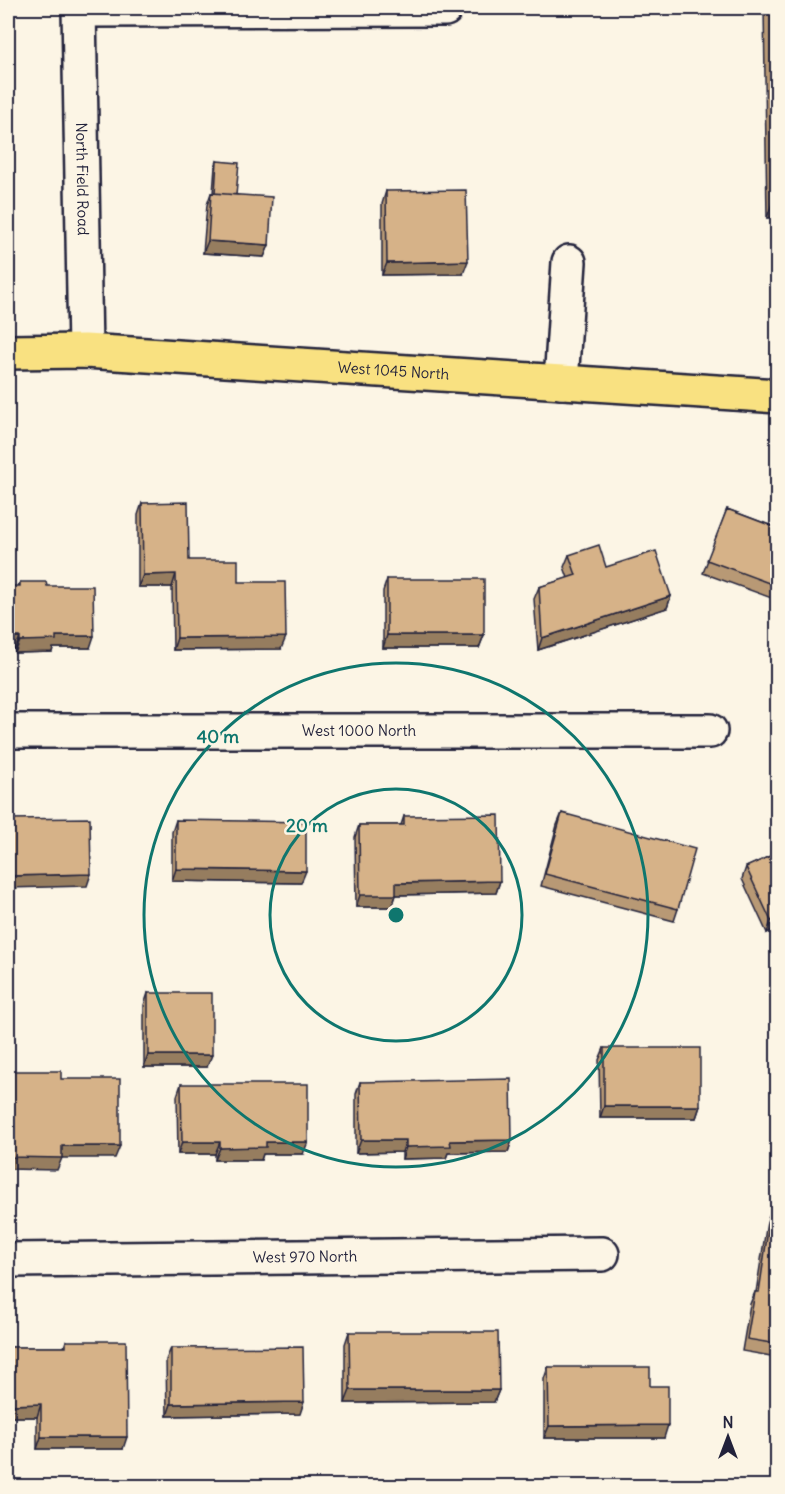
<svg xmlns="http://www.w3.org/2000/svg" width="785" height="1494" font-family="Delius,sans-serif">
	<rect width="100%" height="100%" fill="#fcf5e5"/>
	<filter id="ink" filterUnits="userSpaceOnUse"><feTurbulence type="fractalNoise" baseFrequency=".0167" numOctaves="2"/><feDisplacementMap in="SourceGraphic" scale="12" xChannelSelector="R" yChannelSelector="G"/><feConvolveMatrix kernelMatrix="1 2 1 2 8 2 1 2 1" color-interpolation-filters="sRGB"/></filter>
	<g filter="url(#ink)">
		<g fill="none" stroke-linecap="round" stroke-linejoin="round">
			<!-- minor casing -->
			<g stroke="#22223b" stroke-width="38">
				<g id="minor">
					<path id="s1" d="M 79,8 L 85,351"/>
					<path d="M 79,10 L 445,9"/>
					<path d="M 561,382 L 569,262"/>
					<path id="s2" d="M 8,731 L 710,731"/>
					<path id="s3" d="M 8,1260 L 602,1254"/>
				</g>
			</g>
			<!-- major casing -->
			<g stroke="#22223b" stroke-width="38">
				<g id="major">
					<path id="s4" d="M 8,352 L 85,351 L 778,396"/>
				</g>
			</g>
			<!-- minor -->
			<use href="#minor" stroke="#fcf5e5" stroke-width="33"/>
			<!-- major -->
			<use href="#major" stroke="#f9e181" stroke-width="33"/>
		</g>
		<!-- wall -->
		<path fill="#b89975" stroke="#22223b" stroke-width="1.5" d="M 764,8 L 777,8 L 777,217 L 767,218 Z
			M 217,161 L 236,195 L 269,245 L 264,257 L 203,253 L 207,205 L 211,193 L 213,193 L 215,167 Z
			M 386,191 L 463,274 L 382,275 L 382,204 Z
			M 142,503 L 189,560 L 238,582 L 281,649 L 173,650 L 172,587 L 138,587 L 138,515 Z
			M 727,509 L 772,526 L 777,513 L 777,600 L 703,573 Z
			M 569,555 L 671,596 L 667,608 L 538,650 L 534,599 L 539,587 L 568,578 L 564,567 Z
			M 387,579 L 484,635 L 479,648 L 383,648 L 383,591 Z
			M 20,582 L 90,648 L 53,648 L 52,652 L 15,653 L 15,649 L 8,649 L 18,586 Z
			M 562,813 L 678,909 L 674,921 L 541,886 L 557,825 Z
			M 404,816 L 500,881 L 496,893 L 396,895 L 392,907 L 356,907 L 355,837 L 359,825 L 401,825 Z
			M 176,820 L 301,883 L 172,881 L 172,832 Z
			M 777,853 L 777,928 L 767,933 L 742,879 L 746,867 Z
			M 148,993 L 207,1067 L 144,1067 L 144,1005 Z
			M 604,1048 L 700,1106 L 696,1118 L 600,1118 L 599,1060 Z
			M 360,1082 L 512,1140 L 508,1152 L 448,1153 L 446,1158 L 402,1159 L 402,1152 L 356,1153 L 356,1094 Z
			M 181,1084 L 303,1154 L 263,1154 L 261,1160 L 215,1160 L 215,1154 L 178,1154 L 177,1096 Z
			M 771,1210 L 777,1211 L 777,1357 L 742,1351 L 750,1304 L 755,1292 L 756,1292 L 767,1222 Z
			M 349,1332 L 499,1390 L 494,1402 L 345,1403 L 345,1344 Z
			M 66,1341 L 123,1449 L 37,1449 L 37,1417 L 8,1417 L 8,1347 L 64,1347 Z
			M 171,1348 L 300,1414 L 167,1416 L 166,1360 Z
			M 548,1367 L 650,1386 L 664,1438 L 544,1438 L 544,1379 Z"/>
		<!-- shaded-wall -->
		<path fill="#967d5f" stroke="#22223b" stroke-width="1.5" d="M 774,198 L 777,198 L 777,217 L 767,218 Z
			M 208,241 L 269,245 L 264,257 L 203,253 Z
			M 468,261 L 463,274 L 382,275 L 387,263 Z
			M 176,574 L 172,587 L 138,587 L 143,575 Z
			M 671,596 L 667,608 L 538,650 L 542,638 Z
			M 387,635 L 484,635 L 479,648 L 383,648 Z
			M 56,636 L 94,636 L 90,648 L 53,648 L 52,652 L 15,653 L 20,641 Z
			M 8,637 L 20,637 L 15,649 L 8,649 Z
			M 286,637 L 281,649 L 173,650 L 177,638 Z
			M 176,869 L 306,871 L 301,883 L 172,881 Z
			M 91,874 L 87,886 L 8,888 L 8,876 Z
			M 500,881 L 496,893 L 396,895 L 392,907 L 356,907 L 360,895 L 396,883 Z
			M 777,918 L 777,928 L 767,933 L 771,921 Z
			M 148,1055 L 212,1055 L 207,1067 L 144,1067 Z
			M 604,1106 L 700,1106 L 696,1118 L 600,1118 Z
			M 361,1140 L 406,1140 L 402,1152 L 356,1153 Z
			M 512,1140 L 508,1152 L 448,1153 L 446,1158 L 402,1159 L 406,1147 L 450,1141 Z
			M 182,1142 L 220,1142 L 215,1154 L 178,1154 Z
			M 266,1142 L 308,1142 L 303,1154 L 263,1154 L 261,1160 L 215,1160 L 220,1148 Z
			M 62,1146 L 120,1146 L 115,1158 L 62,1158 L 57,1170 L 8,1169 L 8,1157 Z
			M 350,1390 L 499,1390 L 494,1402 L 345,1403 Z
			M 304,1402 L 300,1414 L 167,1416 L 171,1404 Z
			M 41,1404 L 37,1417 L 8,1417 L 8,1405 Z
			M 668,1425 L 664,1438 L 544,1438 L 549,1426 Z
			M 41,1437 L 127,1437 L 123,1449 L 37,1449 Z"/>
		<!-- building -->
		<path fill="#d6b288" stroke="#22223b" stroke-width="1.5" d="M 772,8 L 777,8 L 777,198 L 774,198 Z
			M 217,161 L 239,163 L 236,195 L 215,193 Z
			M 466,190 L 468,261 L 387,263 L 386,191 Z
			M 211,193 L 272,197 L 269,245 L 208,241 Z
			M 188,502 L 189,560 L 238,560 L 238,582 L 285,582 L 286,637 L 177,638 L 176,574 L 143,575 L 142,503 Z
			M 727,509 L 772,526 L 777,513 L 777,586 L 707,560 Z
			M 599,545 L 606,567 L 656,551 L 671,596 L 542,638 L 539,587 L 576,575 L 569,555 Z
			M 387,579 L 484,579 L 484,635 L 387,635 Z
			M 20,582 L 46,582 L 47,586 L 93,586 L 94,636 L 56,636 L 56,640 L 20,641 L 20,637 L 8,637 L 8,586 L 20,586 Z
			M 562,813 L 695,849 L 678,909 L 545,874 Z
			M 499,815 L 500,881 L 396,883 L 396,895 L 360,895 L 359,825 L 404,825 L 404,816 Z
			M 90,818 L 91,874 L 8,876 L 8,819 Z
			M 176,820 L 306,822 L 306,871 L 176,869 Z
			M 777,853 L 777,918 L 771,921 L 746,867 Z
			M 148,993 L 212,993 L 212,1055 L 148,1055 Z
			M 604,1048 L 700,1048 L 700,1106 L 604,1106 Z
			M 8,1071 L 61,1071 L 61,1079 L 120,1079 L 120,1146 L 62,1146 L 62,1158 L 8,1157 Z
			M 511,1079 L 512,1140 L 450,1141 L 451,1146 L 406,1147 L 406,1140 L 361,1140 L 360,1082 Z
			M 181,1084 L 308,1084 L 308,1142 L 266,1142 L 266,1147 L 220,1148 L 220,1142 L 182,1142 Z
			M 771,1210 L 777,1211 L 777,1344 L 747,1339 L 755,1292 L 759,1292 Z
			M 349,1332 L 498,1332 L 499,1390 L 350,1390 Z
			M 66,1341 L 126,1341 L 127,1437 L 41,1437 L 41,1404 L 8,1405 L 8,1347 L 66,1347 Z
			M 303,1347 L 304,1402 L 171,1404 L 171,1348 Z
			M 548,1367 L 650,1367 L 650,1386 L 668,1386 L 668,1425 L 549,1426 Z"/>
	</g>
	<!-- distance rings -->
	<g fill="none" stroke="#0f766e" stroke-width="3">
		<circle cx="396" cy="915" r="126"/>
		<circle cx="396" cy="915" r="252"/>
	</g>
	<g text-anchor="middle" stroke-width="5" stroke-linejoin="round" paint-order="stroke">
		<!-- street labels -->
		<g font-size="15" fill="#22223b" stroke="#fcf5e5">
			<text dy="5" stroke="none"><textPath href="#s1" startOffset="171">North Field Road</textPath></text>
			<text dy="5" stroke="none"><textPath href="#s4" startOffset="386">West 1045 North</textPath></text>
			<text dy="5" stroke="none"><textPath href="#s2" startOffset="351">West 1000 North</textPath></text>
			<text dy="5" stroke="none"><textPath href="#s3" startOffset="297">West 970 North</textPath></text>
		</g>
	</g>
	<circle cx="396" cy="915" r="9" fill="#0f766e" stroke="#fcf5e5" stroke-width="3"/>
	<g font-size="18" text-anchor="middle" font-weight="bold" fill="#0f766e" stroke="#fcf5e5" stroke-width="5" stroke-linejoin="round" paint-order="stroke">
		<text x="218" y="743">40 m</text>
		<text x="307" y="832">20 m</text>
	</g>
	<!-- margin -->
	<rect width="785" height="1494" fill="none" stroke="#fcf5e5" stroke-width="30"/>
	<rect x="15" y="15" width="755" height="1464" fill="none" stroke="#22223b" stroke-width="2" filter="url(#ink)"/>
	<!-- north arrow -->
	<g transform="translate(728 1437)" stroke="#fcf5e5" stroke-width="4.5" paint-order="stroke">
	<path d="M0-4.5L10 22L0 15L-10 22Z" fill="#22223b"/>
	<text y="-9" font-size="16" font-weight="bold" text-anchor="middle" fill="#22223b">N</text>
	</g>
</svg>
